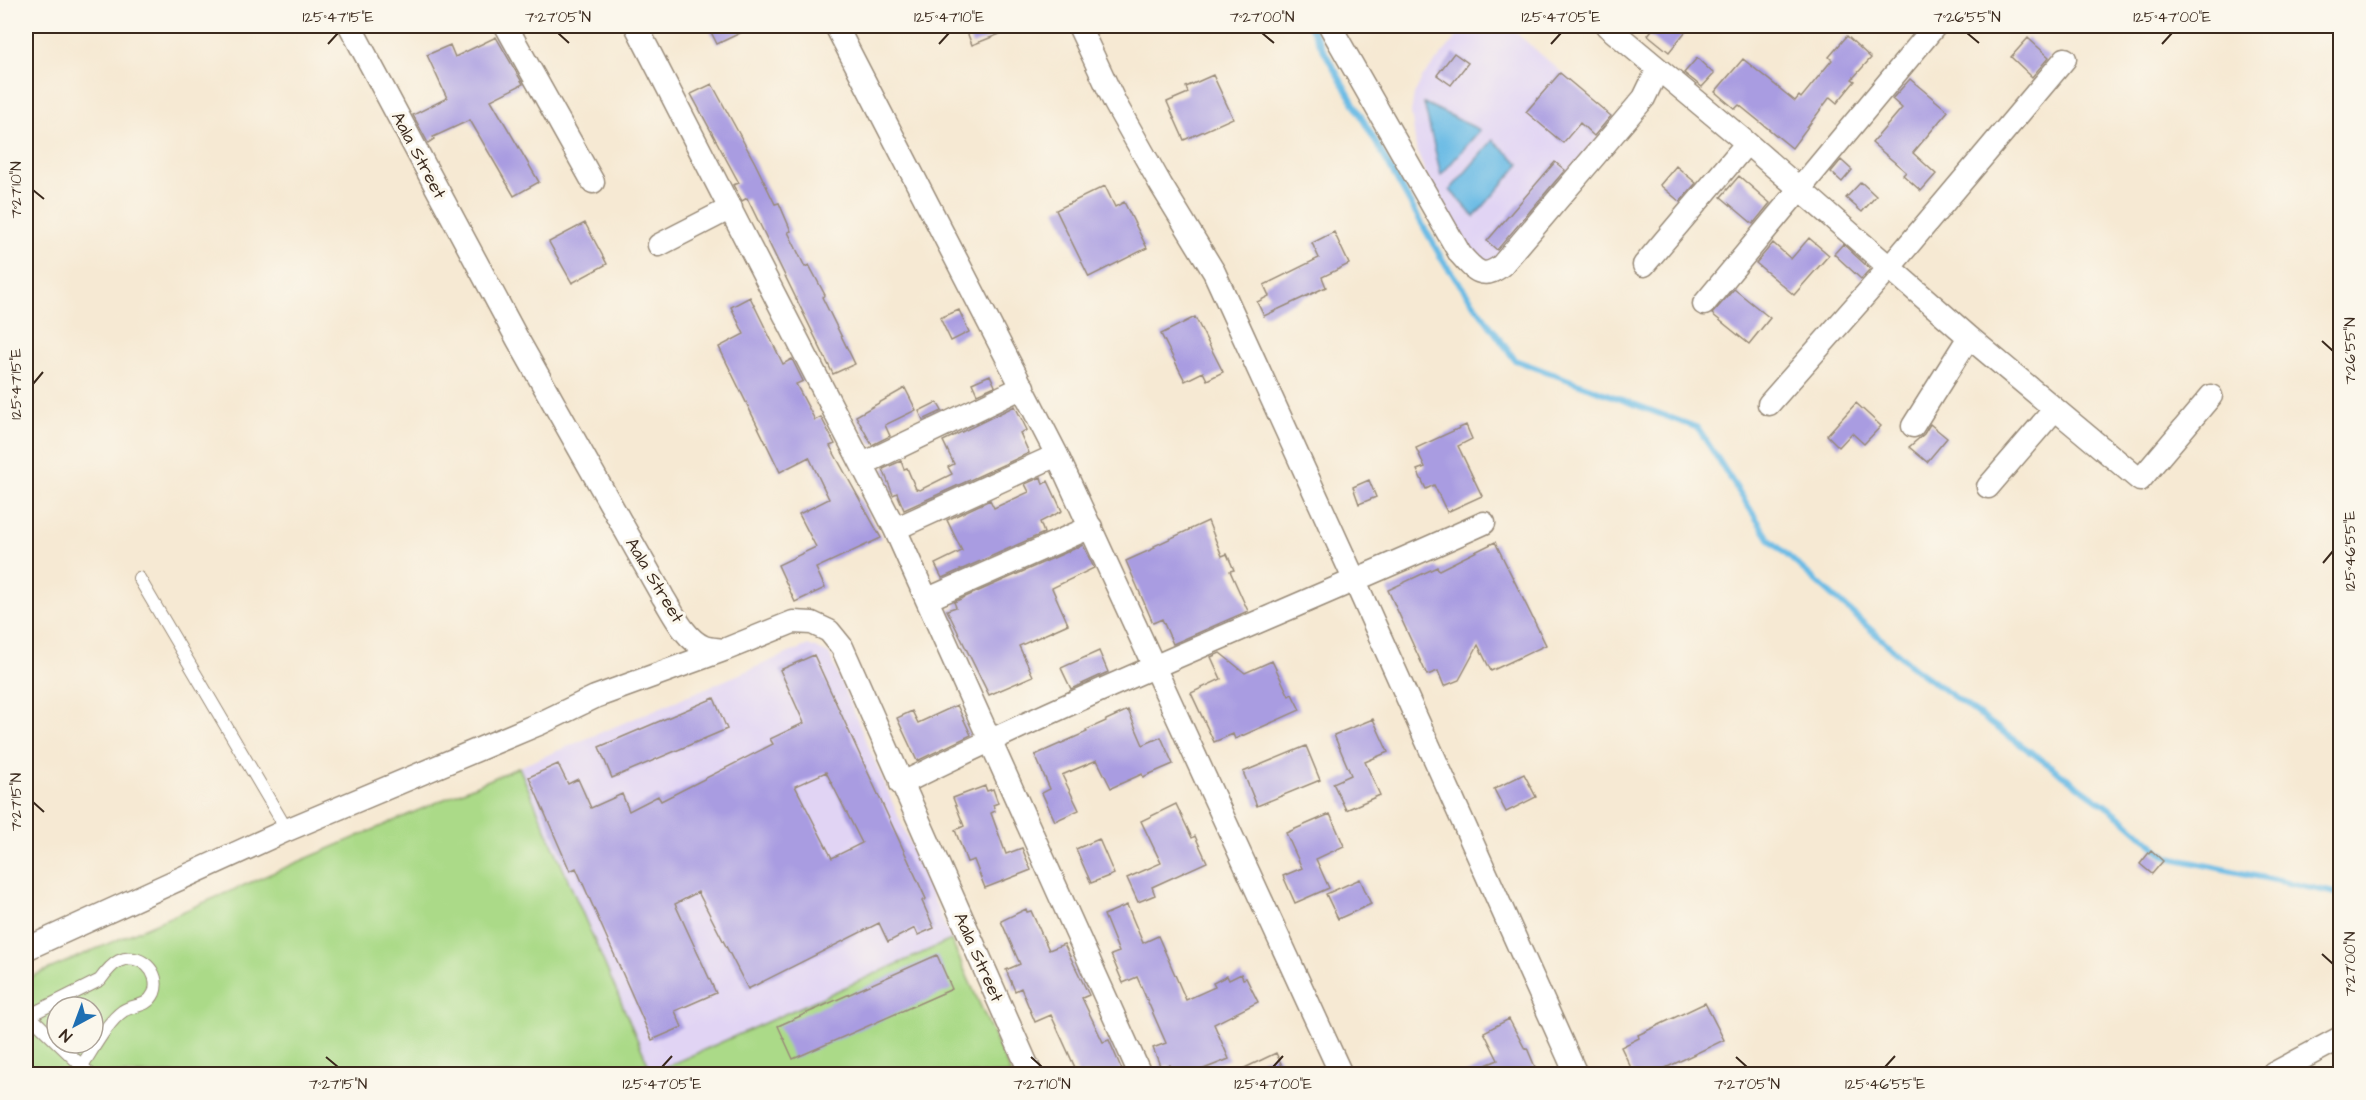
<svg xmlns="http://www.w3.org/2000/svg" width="2366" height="1100" font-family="'Architects Daughter',sans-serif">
	<rect width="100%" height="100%" fill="#fbf7ec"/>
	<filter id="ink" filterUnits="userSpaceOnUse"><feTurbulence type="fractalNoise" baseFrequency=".0167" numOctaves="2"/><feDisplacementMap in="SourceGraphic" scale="12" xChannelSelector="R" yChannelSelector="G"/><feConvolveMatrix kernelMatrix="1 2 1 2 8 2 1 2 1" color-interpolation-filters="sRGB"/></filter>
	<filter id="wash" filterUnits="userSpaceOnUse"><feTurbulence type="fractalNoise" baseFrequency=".008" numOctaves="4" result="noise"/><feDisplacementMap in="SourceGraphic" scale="24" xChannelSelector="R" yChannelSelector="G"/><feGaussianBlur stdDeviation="1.35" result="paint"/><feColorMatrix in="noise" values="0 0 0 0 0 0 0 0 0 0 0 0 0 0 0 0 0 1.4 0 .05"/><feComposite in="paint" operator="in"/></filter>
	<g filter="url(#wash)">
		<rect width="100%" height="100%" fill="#f6e9d3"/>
		<!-- built -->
		<path fill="#e1d4f4" d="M 1466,26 L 1508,26 L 1616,119 L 1493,262 L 1476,262 L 1430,187 L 1416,147 L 1411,112 L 1414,95 L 1422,78 Z
			M 808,645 L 829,654 L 951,940 L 652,1073 L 519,767 Z"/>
		<!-- green -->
		<path fill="#abda88" stroke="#738253" stroke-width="1.5" fill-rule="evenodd" d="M 519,767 L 652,1073 L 951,940 L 1011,1074 L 26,1074 L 26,979 ZM 57,1007 L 93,1007 L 93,1043 L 57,1043 Z"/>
		<!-- water -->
		<path fill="#6abbe5" stroke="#527282" stroke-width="1.5" d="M 1424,103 L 1480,130 L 1441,175 Z
			M 1493,140 L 1520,164 L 1474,217 L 1450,190 Z"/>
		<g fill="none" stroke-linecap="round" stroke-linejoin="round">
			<!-- stream -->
			<path stroke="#6abbe5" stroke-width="6" d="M 1310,26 L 1443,261 L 1515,360 L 1698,428 L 1770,540 L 1914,668 L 2120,816 L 2167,857 L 2340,894"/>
		</g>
		<g id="blocks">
			<!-- building -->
			<path fill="#a99ce1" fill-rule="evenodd" d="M 708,26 L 755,26 L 717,44 Z
				M 981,26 L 1020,26 L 972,45 L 967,32 Z
				M 1655,26 L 1690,26 L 1669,52 L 1648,35 Z
				M 1847,36 L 1871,58 L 1852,79 L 1855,81 L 1837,103 L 1830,97 L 1792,148 L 1739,105 L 1735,109 L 1715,92 L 1743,59 L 1795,101 L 1799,96 L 1801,98 L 1832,60 L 1829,57 Z
				M 496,37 L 523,84 L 491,100 L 539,182 L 514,196 L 470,120 L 433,137 L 434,139 L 428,143 L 413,115 L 447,98 L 427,55 L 450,45 L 455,57 Z
				M 2028,38 L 2049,57 L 2032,77 L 2011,57 Z
				M 1454,53 L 1468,63 L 1451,85 L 1437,75 Z
				M 1697,58 L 1714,74 L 1702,87 L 1684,73 Z
				M 1560,73 L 1611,116 L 1594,136 L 1580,123 L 1563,143 L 1526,112 Z
				M 1213,75 L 1233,118 L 1184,140 L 1167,102 L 1188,93 L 1186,87 Z
				M 1910,79 L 1948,111 L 1913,153 L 1936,174 L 1921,191 L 1903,175 L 1906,172 L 1872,143 L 1902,108 L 1892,99 Z
				M 712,84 L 755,163 L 775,204 L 779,203 L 791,231 L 788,232 L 805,267 L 809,265 L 825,295 L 822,297 L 855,364 L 833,374 L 747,198 L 742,201 L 733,185 L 739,183 L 691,94 Z
				M 1841,160 L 1852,170 L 1842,182 L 1831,172 Z
				M 1555,162 L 1565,170 L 1497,250 L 1487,241 Z
				M 1676,166 L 1696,183 L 1680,202 L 1660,185 Z
				M 1739,176 L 1770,203 L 1753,224 L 1721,197 Z
				M 1861,182 L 1876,196 L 1862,212 L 1846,198 Z
				M 1105,186 L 1115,207 L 1124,202 L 1147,248 L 1089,277 L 1056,210 Z
				M 585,223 L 607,264 L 572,283 L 549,242 Z
				M 1334,232 L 1349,264 L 1322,277 L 1326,287 L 1264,316 L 1257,302 L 1269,296 L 1264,285 L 1319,258 L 1312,243 Z
				M 1809,238 L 1829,255 L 1794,295 L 1756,263 L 1773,243 L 1791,259 Z
				M 1843,244 L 1870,269 L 1861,279 L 1834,254 Z
				M 1734,289 L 1770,318 L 1749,344 L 1712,314 Z
				M 750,297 L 783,364 L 792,359 L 803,381 L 796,384 L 815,420 L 821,417 L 835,444 L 830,446 L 881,538 L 816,568 L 825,588 L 795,602 L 778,565 L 816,547 L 799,514 L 829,499 L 809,457 L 780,472 L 719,347 L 744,334 L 731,307 Z
				M 959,310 L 969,332 L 951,341 L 940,318 Z
				M 1195,317 L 1223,372 L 1207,380 L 1203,372 L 1185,381 L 1161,334 Z
				M 990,375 L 995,386 L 977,394 L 972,383 Z
				M 905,388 L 916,410 L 885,425 L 890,436 L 872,445 L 856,416 Z
				M 937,402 L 942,411 L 923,420 L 919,411 Z
				M 1856,403 L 1881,426 L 1864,444 L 1852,433 L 1839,447 L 1827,435 Z
				M 1015,406 L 1027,430 L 1020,433 L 1029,453 L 904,510 L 897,493 L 893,495 L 883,469 L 901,461 L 904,469 L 907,468 L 916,489 L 920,490 L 952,474 L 948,467 L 954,464 L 943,441 Z
				M 1930,424 L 1947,438 L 1927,462 L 1909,447 L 1924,434 Z
				M 1466,425 L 1472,439 L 1458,446 L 1482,496 L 1447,512 L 1434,485 L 1426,489 L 1417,470 L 1425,467 L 1416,448 Z
				M 1041,477 L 1043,484 L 1048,481 L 1062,511 L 1040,522 L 1044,533 L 942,578 L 935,564 L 962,551 L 947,520 L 990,500 L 994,508 L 1029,492 L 1025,484 Z
				M 1369,480 L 1376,497 L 1359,504 L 1353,487 Z
				M 1208,521 L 1222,556 L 1227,554 L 1234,570 L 1230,571 L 1248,611 L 1173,644 L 1162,619 L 1153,623 L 1126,561 L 1155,548 L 1154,546 Z
				M 1495,542 L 1546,645 L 1491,671 L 1478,645 L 1459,680 L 1444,686 L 1438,671 L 1427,675 L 1388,590 L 1437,567 L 1439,570 Z
				M 1083,545 L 1094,568 L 1052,588 L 1068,624 L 1019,646 L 1033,676 L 989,695 L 947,610 L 956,607 L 954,602 Z
				M 1099,651 L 1108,672 L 1071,689 L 1061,668 Z
				M 1220,653 L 1245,673 L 1272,661 L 1289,696 L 1292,694 L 1300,710 L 1235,739 L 1233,734 L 1214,742 L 1191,693 L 1221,679 L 1211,657 Z
				M 814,655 L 926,899 L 922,901 L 934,928 L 918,935 L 915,928 L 888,942 L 879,923 L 748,989 L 698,892 L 675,904 L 716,993 L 675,1011 L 682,1027 L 652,1040 L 576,868 L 570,871 L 529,777 L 558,764 L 568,784 L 578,779 L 591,808 L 622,794 L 629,811 L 658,796 L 661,801 L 773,744 L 770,739 L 804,723 L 780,670 ZM 826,772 L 862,843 L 832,858 L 795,786 Z
				M 714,698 L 727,729 L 612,778 L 599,747 Z
				M 957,705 L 971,735 L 917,761 L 897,718 L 912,711 L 918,723 Z
				M 1128,710 L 1143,745 L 1161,737 L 1173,764 L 1143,777 L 1142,774 L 1111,788 L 1097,760 L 1062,775 L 1079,810 L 1055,821 L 1042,793 L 1050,789 L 1035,755 L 1087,732 L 1086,730 L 1106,721 L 1106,720 Z
				M 1373,719 L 1388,752 L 1365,762 L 1380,795 L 1346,810 L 1333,783 L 1351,775 L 1334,735 Z
				M 1306,746 L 1320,780 L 1257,806 L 1243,772 Z
				M 1524,774 L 1536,797 L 1506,812 L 1494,789 Z
				M 985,786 L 987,791 L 993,789 L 998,803 L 993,805 L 995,811 L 991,813 L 1006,854 L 1022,848 L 1031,870 L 985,888 L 974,860 L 967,862 L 955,830 L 964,826 L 953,798 Z
				M 1176,804 L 1192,838 L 1195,836 L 1207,862 L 1152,887 L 1155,895 L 1138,902 L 1127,878 L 1161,863 L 1141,821 Z
				M 1330,814 L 1344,846 L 1316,859 L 1329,888 L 1295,903 L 1283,876 L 1302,868 L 1286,833 Z
				M 1099,839 L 1114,874 L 1091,883 L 1076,849 Z
				M 2151,850 L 2163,861 L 2152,874 L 2140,864 Z
				M 1360,879 L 1371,904 L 1338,919 L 1326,894 Z
				M 1127,905 L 1143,943 L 1158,936 L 1186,1000 L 1215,987 L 1213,983 L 1227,976 L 1229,980 L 1241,974 L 1243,979 L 1246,978 L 1258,1002 L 1214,1024 L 1229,1059 L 1191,1074 L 1172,1074 L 1169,1065 L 1161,1068 L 1153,1048 L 1166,1043 L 1137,977 L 1123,983 L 1111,955 L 1119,952 L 1104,915 Z
				M 1026,909 L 1027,912 L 1031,911 L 1049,950 L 1064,944 L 1089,995 L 1082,998 L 1103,1042 L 1109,1040 L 1122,1070 L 1112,1074 L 1078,1074 L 1051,1015 L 1035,1022 L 1021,988 L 1015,991 L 1006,970 L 1020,964 L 1001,921 Z
				M 937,955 L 952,989 L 793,1059 L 778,1026 Z
				M 1705,1003 L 1724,1040 L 1653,1074 L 1634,1074 L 1621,1047 L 1639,1038 L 1638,1035 Z
				M 1509,1019 L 1525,1049 L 1527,1048 L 1538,1074 L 1464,1074 L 1498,1060 L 1484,1032 Z
				M 1276,1053 L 1286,1074 L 1232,1074 Z"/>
		</g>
	</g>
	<g filter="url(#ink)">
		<use href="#blocks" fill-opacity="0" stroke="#988a78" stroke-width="1.5"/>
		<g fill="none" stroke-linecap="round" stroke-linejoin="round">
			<!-- service casing -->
			<g stroke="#988a78" stroke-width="14">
				<path id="service" d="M 139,578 L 287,830
					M 29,1015 L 90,1074
					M 26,1017 L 100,980 C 105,973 111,965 119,961 C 139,951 162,972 154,993 C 147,1008 134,1004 123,1011 C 107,1022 92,1051 81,1067"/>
			</g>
			<!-- minor casing -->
			<g stroke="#988a78" stroke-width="25">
				<path id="minor" d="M 350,26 L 518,340 L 663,597 C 673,613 685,639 704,647 C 709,649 718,649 724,650
					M 506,26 L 593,182
					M 636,26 L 895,529 L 1140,1074
					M 836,26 L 1057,455 L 1341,1074
					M 1079,26 L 1115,103 L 1161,185 L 1214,272 L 1355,581 L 1576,1074
					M 1330,26 L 1460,254 C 1474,270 1483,281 1502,265 L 1644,98 L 1658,69
					M 1607,26 L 1747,143 L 1969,337 L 2140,480 L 2211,396
					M 659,245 L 731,208
					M 1644,265 L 1747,143
					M 1704,304 L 1935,26
					M 1769,404 L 1889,268 L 2065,59
					M 1913,426 L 1969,337
					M 863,464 L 1023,387
					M 1988,487 L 2055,409
					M 895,529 L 1057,455
					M 928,599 L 1091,527
					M 901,784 C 1092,688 1290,611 1484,523
					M 26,949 L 287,830 L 541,723 L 595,697 L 724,650 L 793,622 L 812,623 L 829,631 L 842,647 L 1031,1074
					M 2273,1074 L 2340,1038"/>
			</g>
			<!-- service -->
			<use href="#service" stroke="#fff" stroke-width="12"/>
			<!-- minor -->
			<use href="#minor" stroke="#fff" stroke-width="22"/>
		</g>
	</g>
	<!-- ticks -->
	<path fill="none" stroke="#3b2a1e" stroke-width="2" d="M 558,33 L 569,43M 1262,33 L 1274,43M 1967,33 L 1979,43M 328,44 L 338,33M 939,44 L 949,33M 1551,44 L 1561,33M 2162,44 L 2172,33M 33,190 L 44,199M 2322,341 L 2333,351M 33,384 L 43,372M 2323,563 L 2333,551M 33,802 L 44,812M 2322,954 L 2333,964M 326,1057 L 338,1067M 1031,1057 L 1042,1067M 1736,1057 L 1747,1067M 662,1067 L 672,1056M 1273,1067 L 1283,1056M 1885,1067 L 1895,1056"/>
	<g text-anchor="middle" stroke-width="6" stroke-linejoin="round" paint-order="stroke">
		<!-- street labels -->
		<g font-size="18" fill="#3b2a1e" stroke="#fbf7ec">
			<text transform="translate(419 155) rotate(62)" y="6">Aala Street</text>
			<text transform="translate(655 580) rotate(59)" y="6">Aala Street</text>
			<text transform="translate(979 957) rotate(66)" y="6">Aala Street</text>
		</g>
	</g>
	<!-- margin -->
	<rect width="2366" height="1100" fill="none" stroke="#fbf7ec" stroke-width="66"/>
	<!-- north arrow -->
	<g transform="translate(75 1025) rotate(221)"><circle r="28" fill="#fbf7ec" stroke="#aea59a" stroke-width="1.5"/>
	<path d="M0-4.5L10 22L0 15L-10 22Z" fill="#1f6fb2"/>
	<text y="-9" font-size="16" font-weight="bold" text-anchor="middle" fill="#3b2a1e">N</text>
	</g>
	<rect x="33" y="33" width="2300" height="1034" fill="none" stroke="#3b2a1e" stroke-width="2"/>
	<g font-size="15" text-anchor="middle" fill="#3b2a1e">
		<text x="338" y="22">125°47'15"E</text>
		<text x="558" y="22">7°27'05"N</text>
		<text x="949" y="22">125°47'10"E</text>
		<text x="1262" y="22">7°27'00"N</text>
		<text x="1561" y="22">125°47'05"E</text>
		<text x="1967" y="22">7°26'55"N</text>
		<text x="2172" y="22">125°47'00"E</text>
		<text transform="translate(16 190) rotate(-90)" y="5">7°27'10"N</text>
		<text transform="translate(2350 351) rotate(-90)" y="5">7°26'55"N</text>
		<text transform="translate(16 384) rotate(-90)" y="5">125°47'15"E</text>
		<text transform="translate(2350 551) rotate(-90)" y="5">125°46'55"E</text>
		<text transform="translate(16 802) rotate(-90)" y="5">7°27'15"N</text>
		<text transform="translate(2350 964) rotate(-90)" y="5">7°27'00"N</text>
		<text x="338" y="1089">7°27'15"N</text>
		<text x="662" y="1089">125°47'05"E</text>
		<text x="1042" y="1089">7°27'10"N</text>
		<text x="1273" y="1089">125°47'00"E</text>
		<text x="1747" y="1089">7°27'05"N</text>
		<text x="1885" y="1089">125°46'55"E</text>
	</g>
</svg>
